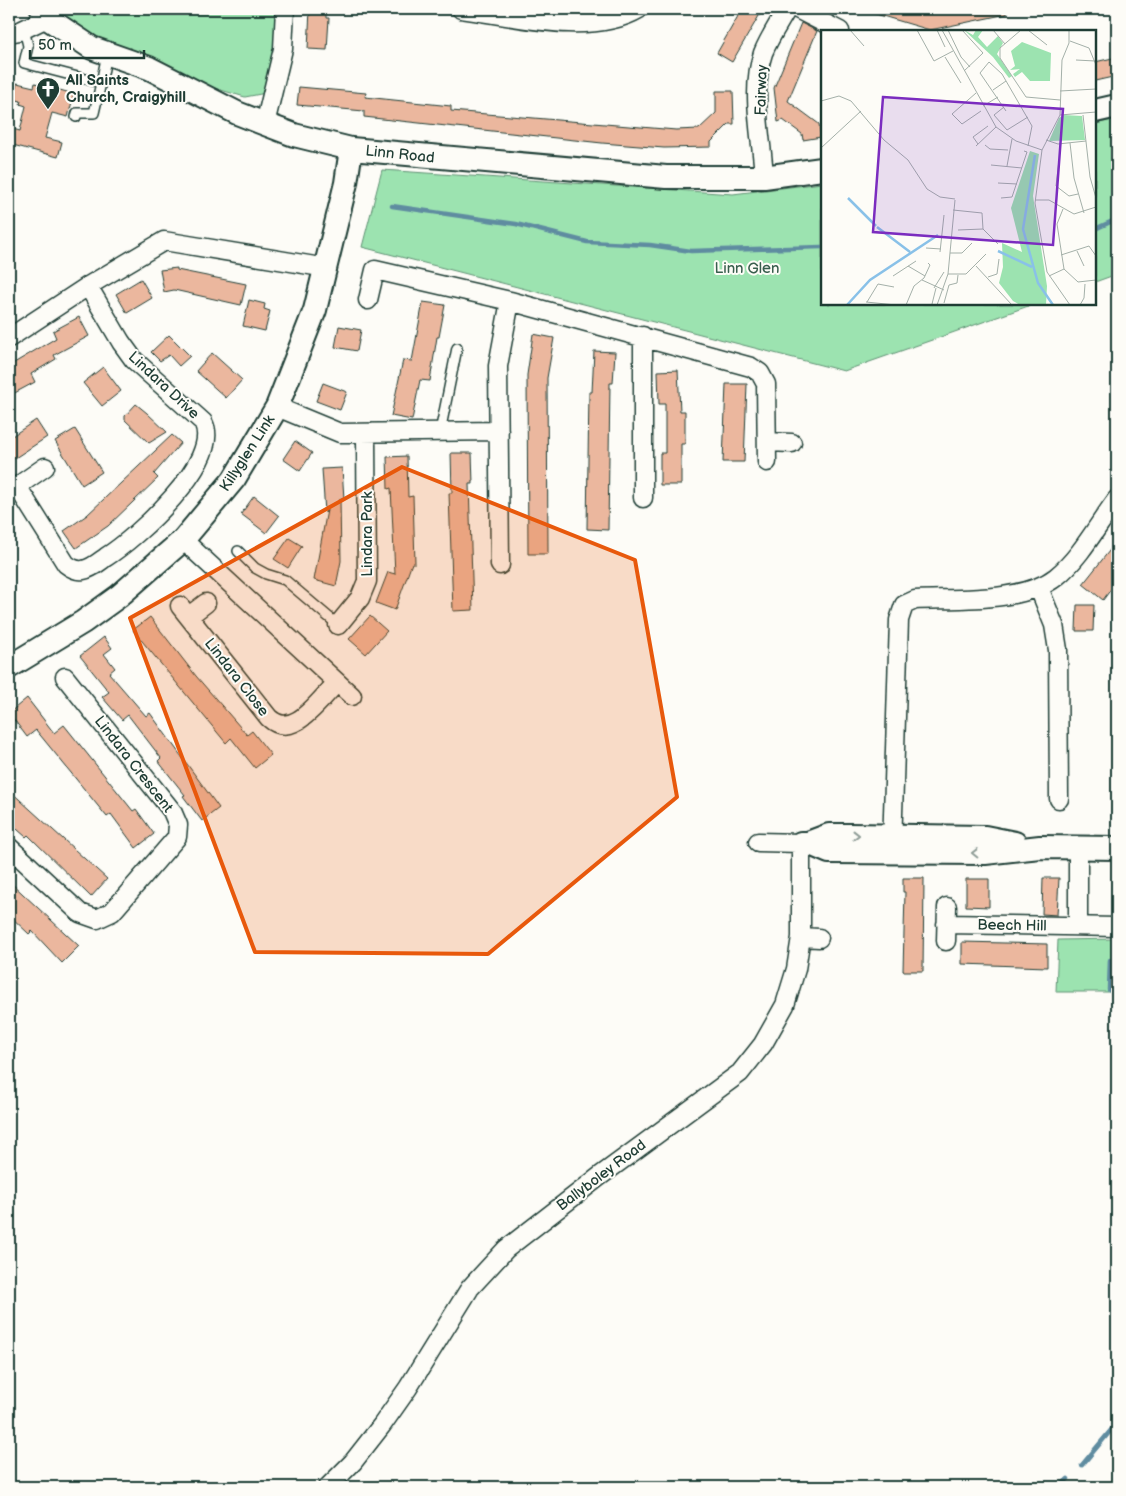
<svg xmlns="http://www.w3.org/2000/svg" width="1126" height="1496" font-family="'Balsamiq Sans',sans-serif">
	<rect width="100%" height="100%" fill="#fdfcf7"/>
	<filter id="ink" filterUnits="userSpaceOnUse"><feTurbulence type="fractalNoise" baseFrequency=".02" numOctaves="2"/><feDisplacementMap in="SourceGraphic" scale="10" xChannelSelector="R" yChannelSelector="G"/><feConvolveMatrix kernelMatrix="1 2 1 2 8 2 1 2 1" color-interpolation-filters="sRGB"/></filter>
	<g filter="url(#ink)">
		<!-- green -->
		<path fill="#9ce3b0" stroke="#5e9072" d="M 58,9 L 278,9 L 278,46 L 266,93 L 245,97 L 207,86 L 100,43 L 71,26 Z
			M 1117,119 L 1117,274 L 1095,282 L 1095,124 Z
			M 382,170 L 733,194 L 822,183 L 822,304 L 1034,304 L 844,371 L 362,247 Z
			M 1117,939 L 1117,992 L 1056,992 L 1058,940 Z"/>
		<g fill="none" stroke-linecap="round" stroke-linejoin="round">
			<!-- stream -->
			<path stroke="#5f8ca0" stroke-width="4.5" d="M 392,206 L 516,224 L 587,242 L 650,245 L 691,251 L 822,247
				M 1095,229 L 1117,219
				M 1110,960 L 1109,990 L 1117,992
				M 1082,1465 L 1117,1423
				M 1059,1487 L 1068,1479"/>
		</g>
		<!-- building -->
		<path fill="#ebb79e" stroke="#1f3d34" d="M 310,9 L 326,9 L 326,18 L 329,18 L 327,50 L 308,49 Z
			M 742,9 L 763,9 L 732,62 L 717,53 Z
			M 869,9 L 917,9 L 932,13 L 953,9 L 1007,9 L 1007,14 L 930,30 L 869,12 Z
			M 801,23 L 817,31 L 788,101 L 819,124 L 821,137 L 803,140 L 802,134 L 783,120 L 778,122 L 774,88 Z
			M 1117,57 L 1117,76 L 1095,81 L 1095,62 Z
			M 17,83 L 34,87 L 35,83 L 74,94 L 68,117 L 52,113 L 45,138 L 62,142 L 58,157 L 9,144 L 9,128 L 20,131 L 26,106 L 20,104 L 21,101 L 13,99 Z
			M 299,87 L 366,93 L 365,97 L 451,106 L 451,111 L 676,130 L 699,129 L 716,113 L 716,91 L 733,91 L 734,124 L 729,124 L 711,142 L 711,147 L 664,148 L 602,143 L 364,117 L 364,111 L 297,105 Z
			M 177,268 L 177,270 L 246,284 L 241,305 L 174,290 L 164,292 L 160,270 Z
			M 141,279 L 152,298 L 127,313 L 116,294 Z
			M 249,300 L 265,304 L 264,309 L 270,311 L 265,331 L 243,326 Z
			M 423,302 L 445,305 L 439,337 L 437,337 L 430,381 L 420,380 L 412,420 L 391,416 L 403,360 L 412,361 Z
			M 79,317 L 89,336 L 54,355 L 56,359 L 31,374 L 35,382 L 9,396 L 9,366 L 56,338 L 53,331 Z
			M 339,326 L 361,330 L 357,351 L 335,347 Z
			M 533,334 L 554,338 L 547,378 L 548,554 L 528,554 L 527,375 Z
			M 169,335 L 190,356 L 179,366 L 169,355 L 160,361 L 151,352 Z
			M 594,351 L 615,352 L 613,383 L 610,383 L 608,530 L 587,529 L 589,392 L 592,392 Z
			M 212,353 L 242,380 L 226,398 L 196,371 Z
			M 103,367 L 121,391 L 102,406 L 83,383 Z
			M 678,370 L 680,411 L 685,411 L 685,444 L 681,444 L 681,485 L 660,485 L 660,453 L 665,453 L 665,404 L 659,404 L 658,371 Z
			M 323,383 L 347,392 L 340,410 L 316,401 Z
			M 726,384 L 747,384 L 744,462 L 723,462 Z
			M 136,404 L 147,413 L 167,432 L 149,443 L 125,420 L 125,416 Z
			M 36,420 L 47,437 L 9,462 L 9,438 Z
			M 75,429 L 102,472 L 82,485 L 55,441 Z
			M 172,435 L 181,443 L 154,474 L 158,478 L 108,526 L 76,548 L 64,531 L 87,515 Z
			M 295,441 L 312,453 L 300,471 L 283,459 Z
			M 451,453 L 472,453 L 473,484 L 469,484 L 473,610 L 453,611 L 449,493 L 452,493 Z
			M 407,456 L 408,497 L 413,496 L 415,563 L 412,563 L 395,610 L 376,603 L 388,572 L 395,574 L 391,488 L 388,489 L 387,457 Z
			M 342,468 L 344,499 L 340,499 L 341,561 L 336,586 L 314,580 L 327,510 L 325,513 L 322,469 Z
			M 254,496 L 279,516 L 266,533 L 241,514 Z
			M 289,538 L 302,546 L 288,568 L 274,559 Z
			M 1117,541 L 1117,581 L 1103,600 L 1083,584 Z
			M 1077,605 L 1094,605 L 1093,631 L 1076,631 Z
			M 370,616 L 387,631 L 366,654 L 349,639 Z
			M 150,617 L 196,676 L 247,735 L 252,731 L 271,755 L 255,768 L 231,738 L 226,743 L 133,630 Z
			M 104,637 L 112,648 L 104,654 L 115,668 L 109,673 L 146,716 L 150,713 L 219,808 L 202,821 L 183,796 L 185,795 L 158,761 L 161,758 L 128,715 L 122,720 L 102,697 L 109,692 L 80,656 Z
			M 27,698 L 54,733 L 64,725 L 133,811 L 136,809 L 154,834 L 136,848 L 111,814 L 107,817 L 36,730 L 27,737 L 9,713 Z
			M 9,790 L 107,879 L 91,897 L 28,835 L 26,837 L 9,822 Z
			M 903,878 L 924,878 L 923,971 L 903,971 L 905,892 L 903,892 Z
			M 1043,878 L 1059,878 L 1057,915 L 1042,914 Z
			M 966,879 L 989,879 L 989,907 L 966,906 Z
			M 9,881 L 79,946 L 62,963 L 32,931 L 29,934 L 9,915 Z
			M 962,942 L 1047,944 L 1047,967 L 962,964 Z"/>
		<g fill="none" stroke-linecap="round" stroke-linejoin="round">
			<!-- service casing -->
			<g stroke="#1f3d34" stroke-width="12">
				<path id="service" d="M 24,29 L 28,46 L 24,63 L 101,83 L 107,54
					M 76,117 L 77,113 L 94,113 L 101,83
					M 440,432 L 457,348
					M 238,551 L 255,568 L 266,574 L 285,580 L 338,625"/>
			</g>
			<!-- minor casing -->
			<g stroke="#1f3d34" stroke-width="21">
				<path id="minor" d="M 461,9 C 513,16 592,37 639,9
					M 797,9 L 840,31
					M 9,33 L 20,31 L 47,18
					M 265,124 L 283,49 L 285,9
					M 764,177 C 762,138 750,91 763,53 C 769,38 779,23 787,9
					M 368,300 L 375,270 L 510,301 L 751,367 L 760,373 L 766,384 L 767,462
					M 643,336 L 643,498
					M 9,338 L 88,286 L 164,241 L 327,268
					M 277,407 L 340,433 L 499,431
					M 767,442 L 792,443
					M 17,486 L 66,564 C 71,568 76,571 83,570 C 91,569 99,562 106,557 C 135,539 224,460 203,422 L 134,360 L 121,342 L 88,286
					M 9,492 L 45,467
					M 183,540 L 352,696
					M 500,565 L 498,366 L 510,301
					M 1039,588 L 1054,625 L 1058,650 L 1059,799
					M 180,606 L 269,718 C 294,741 320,698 337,683
					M 189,616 L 206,603
					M 338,625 L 360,598 L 367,581 L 366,434
					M 9,847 L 80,913 L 97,919 L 112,912 L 177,837 L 178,825 L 172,811 L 65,677
					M 892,847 L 899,620 L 904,605 L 915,600 C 956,598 1023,603 1056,577 C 1081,557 1098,524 1117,499
					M 946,924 L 1117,927
					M 1078,926 L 1078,848
					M 801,937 L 819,938
					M 946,941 L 947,907
					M 328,1487 L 353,1462 L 382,1425 L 408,1388 L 470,1288 L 506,1249 L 600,1176 L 740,1073 L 763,1044 L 785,1005 L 796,969 L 801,937 L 801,843 L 758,842"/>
			</g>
			<!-- tertiary casing -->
			<g stroke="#1f3d34" stroke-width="26">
				<path id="tertiary" d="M 42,9 L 47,18 L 92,48 L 149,68 L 237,113 L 265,124 L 294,135 L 351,149 L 666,177 L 764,177 L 822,169
					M 1095,111 L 1117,106
					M 9,667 L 83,622 L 119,596 L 183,540 L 234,479 L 277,407 L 315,310 L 346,183 L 351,149
					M 801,843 L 808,843 L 829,835 L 849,835 L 985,837 L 1015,843
					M 808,843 L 829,852 L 985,853 L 1040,847 L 1117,848"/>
			</g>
			<!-- service -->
			<use href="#service" stroke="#fdfcf7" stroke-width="9"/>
			<!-- minor -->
			<use href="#minor" stroke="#fdfcf7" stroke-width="18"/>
			<!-- tertiary -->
			<use href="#tertiary" stroke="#fdfcf7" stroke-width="22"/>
		</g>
		<!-- one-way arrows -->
		<defs><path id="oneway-chevron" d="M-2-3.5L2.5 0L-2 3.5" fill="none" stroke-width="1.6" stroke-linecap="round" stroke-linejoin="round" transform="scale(1.25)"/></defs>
		<g stroke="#8e9c96">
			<use href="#oneway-chevron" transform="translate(856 835)"/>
			<use href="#oneway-chevron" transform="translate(975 853) rotate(-179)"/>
		</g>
	</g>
	<!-- marked area -->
	<path fill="#e8590c" fill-opacity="0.2" stroke="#e8590c" stroke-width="4" stroke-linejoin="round" d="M 402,467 L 635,560 L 677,797 L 488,954 L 255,952 L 130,618 Z"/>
	<!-- icons -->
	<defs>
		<g id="church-pin" transform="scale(1.25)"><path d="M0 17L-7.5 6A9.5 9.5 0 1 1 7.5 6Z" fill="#1f3d34" stroke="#fdfcf7"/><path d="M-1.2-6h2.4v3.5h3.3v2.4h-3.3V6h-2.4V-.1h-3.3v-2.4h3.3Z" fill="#fff"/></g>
	</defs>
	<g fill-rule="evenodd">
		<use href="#church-pin" x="48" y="89"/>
	</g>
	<g text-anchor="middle" stroke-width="4" stroke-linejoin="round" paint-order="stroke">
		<!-- poi labels -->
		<g font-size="15" font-weight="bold" fill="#1f3d34" stroke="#fdfcf7" text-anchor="start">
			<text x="66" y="85">All Saints<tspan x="66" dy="17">Church, Craigyhill</tspan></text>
		</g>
		<!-- street labels -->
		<g font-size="15" fill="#1f3d34" stroke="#fdfcf7">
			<text transform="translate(761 90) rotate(-88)" y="5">Fairway</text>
			<text transform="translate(400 154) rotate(6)" y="5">Linn Road</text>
			<text transform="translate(164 385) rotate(43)" y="5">Lindara Drive</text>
			<text transform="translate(247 453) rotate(-57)" y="5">Killyglen Link</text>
			<text transform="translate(367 534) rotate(-90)" y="5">Lindara Park</text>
			<text transform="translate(237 677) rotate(52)" y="5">Lindara Close</text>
			<text transform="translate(134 764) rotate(52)" y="5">Lindara Crescent</text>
			<text transform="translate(1012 925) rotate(1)" y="5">Beech Hill</text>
			<text transform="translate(601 1175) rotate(-37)" y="5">Ballyboley Road</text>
		</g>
		<!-- park labels -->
		<g font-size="15" fill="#385e4d" stroke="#fdfcf7">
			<text x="747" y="273">Linn Glen</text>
		</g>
	</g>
	<!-- overview -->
	<g transform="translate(821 30)">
		<rect width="275" height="275" fill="#fdfcf7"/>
		<path d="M 143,0 L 152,5 L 155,0 L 162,0 L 157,7 L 166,17 L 177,6 L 182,13 L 176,24 L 191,46 L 188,48 L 172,27 ZM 201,12 L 230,23 L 229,51 L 209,51 L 201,42 L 194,47 L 192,44 L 199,39 L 189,40 L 194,36 L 190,21 ZM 243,85 L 261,86 L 264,110 L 228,111 L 238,88 ZM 209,121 L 218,124 L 212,166 L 226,256 L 225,275 L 199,275 L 192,271 L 178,253 L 182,237 L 181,213 L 201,222 L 190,178 Z" fill="#9ce3b0"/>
		<path fill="none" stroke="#89c1e8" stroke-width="2.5" d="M 214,125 L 202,199 L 217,253 L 232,275M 27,168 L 55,196M 56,197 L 89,222M 177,221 L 211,237M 26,275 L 49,250 L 117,205"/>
		<path fill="none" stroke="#a4b0a9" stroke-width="1" d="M 29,0 L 43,16M 96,0 L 113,31 L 132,21M 116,0 L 124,17M 121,0 L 175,97 L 195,111 L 221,120M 127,0 L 140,27 L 149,37M 141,0 L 162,23 L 143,41M 172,0 L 184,14M 200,0 L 179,18 L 179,28 L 205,67 L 239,70M 207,0 L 226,15M 249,11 L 268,18 L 275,35M 124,27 L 140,53M 255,30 L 274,31M 172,60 L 185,51M 239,61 L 275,59M 155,63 L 131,84 L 141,94 L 160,81M 0,71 L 18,66 L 30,71 L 63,110 L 87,130 L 106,159 L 119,167 L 134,169M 162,76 L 177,67M 183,77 L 173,85 L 186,100 L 207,87M 185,81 L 159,43 L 168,32 L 181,44 L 211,96 L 207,116M 239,85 L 221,120 L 214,173 L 226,242 L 249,275M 239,85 L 241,30 L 248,13 L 248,0M 239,85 L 275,82M 262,85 L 269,147 L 275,168M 225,110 L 237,114 L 265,111M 249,113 L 253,148 L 263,183M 157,114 L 152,107 L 167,96M 164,115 L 169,119 L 187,120M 155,116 L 175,97M 0,118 L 40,81M 238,130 L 235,156 L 248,166 L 257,164M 170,135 L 201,138M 186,136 L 191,109M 177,153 L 196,154M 180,168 L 191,167 L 206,122 L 203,121M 214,170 L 228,170 L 253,184 L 275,177M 242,179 L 236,194 L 243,239 L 257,252 L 275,250M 132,180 L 161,183 L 162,199 L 177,214M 137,200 L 162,199M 105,218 L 120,219M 256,221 L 263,236M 119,222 L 123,185M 129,223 L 141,223 L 151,213M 240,225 L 268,216 L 275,226M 87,236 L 104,246M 155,236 L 191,275M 127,244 L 145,244 L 165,224M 72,246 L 95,231M 228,246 L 243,239M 167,247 L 176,244 L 178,229M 101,250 L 123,260M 113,258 L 123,242M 45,272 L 75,275M 46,272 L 57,254 L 73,257M 123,273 L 128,255 L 136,253 L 137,245M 111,274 L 115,258M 85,275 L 93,256 L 103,248 L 109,235 L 107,233M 116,275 L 127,244 L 134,170M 259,275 L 263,268 L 264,254"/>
		<path fill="#7b2cbf" fill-opacity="0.15" stroke="#7b2cbf" stroke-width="2.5" d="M 62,67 L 242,79 L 232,215 L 52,202 Z"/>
		<rect width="275" height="275" fill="none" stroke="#1f3d34" stroke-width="2.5"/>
	</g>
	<!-- margin -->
	<rect width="1126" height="1496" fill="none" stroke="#fdfcf7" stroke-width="30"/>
	<rect x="15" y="15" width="1096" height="1466" fill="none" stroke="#1f3d34" stroke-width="2" filter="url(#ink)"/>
	<!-- scale -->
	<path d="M30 50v8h114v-8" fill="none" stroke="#1f3d34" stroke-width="2.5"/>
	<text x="38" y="50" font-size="15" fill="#1f3d34" stroke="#fdfcf7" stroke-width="4" paint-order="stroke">50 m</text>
</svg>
